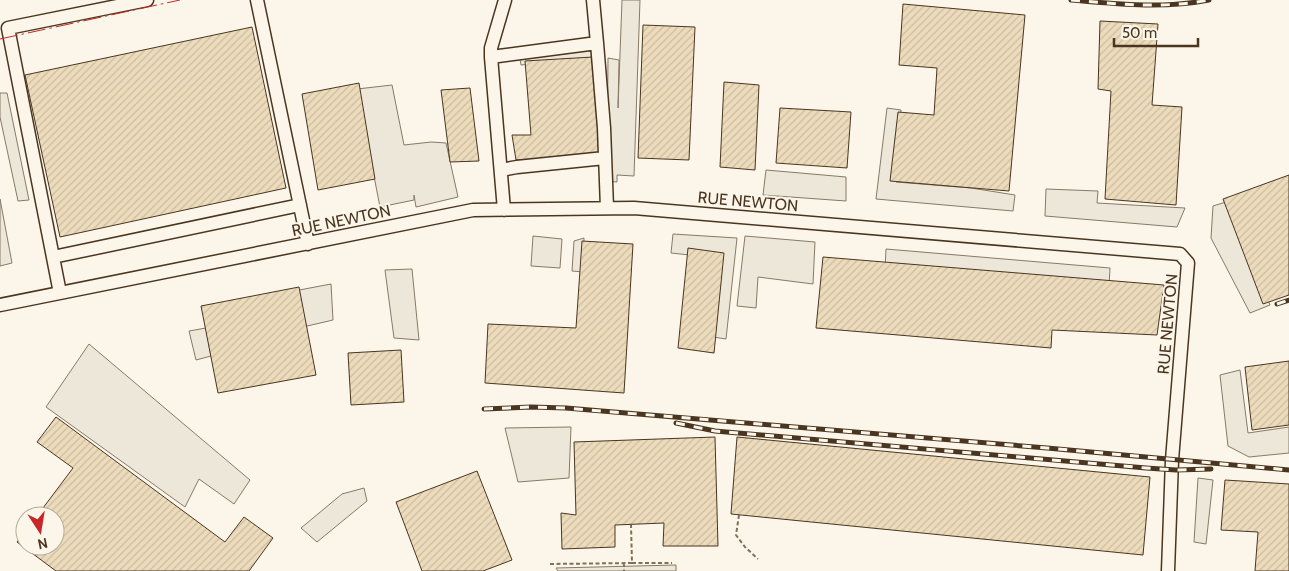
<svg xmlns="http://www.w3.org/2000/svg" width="1289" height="571" font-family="Cabin,sans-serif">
	<defs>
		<pattern id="building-hatch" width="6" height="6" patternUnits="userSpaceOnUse" patternTransform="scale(1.25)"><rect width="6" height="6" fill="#ecdcbc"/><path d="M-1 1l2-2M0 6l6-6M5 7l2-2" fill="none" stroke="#ccbda1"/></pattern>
	</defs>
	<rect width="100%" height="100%" fill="#fbf6e9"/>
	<!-- parking -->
	<path fill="#ede7d9" stroke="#887966" d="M 622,0 L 640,0 L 634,176 L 617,175 L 617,182 L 607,181 L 608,58 L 619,60 L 618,108 Z
		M 589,40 L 592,58 L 521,65 L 518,48 Z
		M 392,85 L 404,145 L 431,142 L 446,143 L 458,197 L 416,207 L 414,195 L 414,200 L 380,207 L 357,89 Z
		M 0,93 L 7,93 L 29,200 L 18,201 L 0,117 Z
		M 887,108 L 901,110 L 896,182 L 971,188 L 1015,195 L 1013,211 L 876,199 Z
		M 766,170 L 846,177 L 846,201 L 763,195 Z
		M 1046,189 L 1098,191 L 1097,203 L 1185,208 L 1177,227 L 1045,216 Z
		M 0,199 L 12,263 L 0,266 Z
		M 1226,202 L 1241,232 L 1270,305 L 1250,313 L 1211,238 L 1213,206 Z
		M 673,234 L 737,238 L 726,339 L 713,337 L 718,258 L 671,253 Z
		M 533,236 L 562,239 L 560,268 L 531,266 Z
		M 745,236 L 815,242 L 813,284 L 758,277 L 756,308 L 737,306 Z
		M 584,238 L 583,272 L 572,271 L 574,241 Z
		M 886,249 L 1110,268 L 1109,287 L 885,270 Z
		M 412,269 L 419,340 L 394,338 L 385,270 Z
		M 331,284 L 333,320 L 303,327 L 294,291 Z
		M 206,328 L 211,356 L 196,360 L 189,331 Z
		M 89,344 L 250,480 L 234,504 L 199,479 L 185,507 L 46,407 Z
		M 1240,370 L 1248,433 L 1289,427 L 1289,453 L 1249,457 L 1228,446 L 1220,375 Z
		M 571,427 L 569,478 L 518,482 L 505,428 Z
		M 1198,478 L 1213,480 L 1206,544 L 1194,542 Z
		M 364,488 L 367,501 L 317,542 L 301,528 L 342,494 Z
		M 676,565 L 676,571 L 558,571 L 556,568 Z"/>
	<!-- building -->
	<path fill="url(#building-hatch)" stroke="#4a3520" d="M 903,4 L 1025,15 L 1009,191 L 890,181 L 898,112 L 934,115 L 937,68 L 899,65 Z
		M 1100,21 L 1158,24 L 1152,105 L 1182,107 L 1176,205 L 1105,199 L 1111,91 L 1098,89 Z
		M 643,25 L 695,27 L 689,160 L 638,158 Z
		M 252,27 L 286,188 L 60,237 L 25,75 Z
		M 593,57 L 601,155 L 516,160 L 512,135 L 531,135 L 525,61 Z
		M 724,82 L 759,85 L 755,170 L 720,167 Z
		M 359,83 L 375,179 L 318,190 L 302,94 Z
		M 470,88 L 479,161 L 450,162 L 441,90 Z
		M 780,108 L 851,112 L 847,168 L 776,163 Z
		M 1289,175 L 1289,295 L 1263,304 L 1223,199 Z
		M 582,241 L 633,244 L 624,393 L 485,383 L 488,324 L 576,328 Z
		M 688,248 L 724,253 L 714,353 L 678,348 Z
		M 823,257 L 1164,285 L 1157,335 L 1052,330 L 1051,348 L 816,328 Z
		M 299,287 L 316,375 L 218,393 L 201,306 Z
		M 401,350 L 404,402 L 351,405 L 348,353 Z
		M 1289,361 L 1289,425 L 1252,430 L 1245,367 Z
		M 56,417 L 225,542 L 244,517 L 273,538 L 249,571 L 56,571 L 17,542 L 25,532 L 25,546 L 55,546 L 55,516 L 37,516 L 73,468 L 37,442 Z
		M 715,437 L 718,546 L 663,546 L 664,523 L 615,525 L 615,547 L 562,549 L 561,513 L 576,515 L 574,442 Z
		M 737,437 L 1150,477 L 1143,555 L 731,514 Z
		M 477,471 L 512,560 L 483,571 L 422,571 L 396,502 Z
		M 1225,480 L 1289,484 L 1289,571 L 1255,571 L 1258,532 L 1221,530 Z"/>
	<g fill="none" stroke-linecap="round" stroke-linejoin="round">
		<!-- minor casing -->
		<g stroke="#4a3520" stroke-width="15">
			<path id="minor" d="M 257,0 L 308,244
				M 593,0 L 597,43
				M 491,57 L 597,43 L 604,128 L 607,208
				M 501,170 L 517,167 L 605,158
				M 504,210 L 491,57 L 491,48 L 505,0
				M 53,257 L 300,205
				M 60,293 L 8,28 L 147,0
				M 0,305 L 473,210 L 634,208 L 1180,254 L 1188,263 L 1172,460 L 1168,571"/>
		</g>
		<!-- path -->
		<path stroke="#7f6f5c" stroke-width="2" stroke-dasharray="4 2.5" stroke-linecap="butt" d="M 739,515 L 736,535 L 745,547 L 758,559
			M 624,563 L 624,571
			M 632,563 L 672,563
			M 550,564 L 632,563 L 631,525"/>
		<!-- minor -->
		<use href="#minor" stroke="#fbf6e9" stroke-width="12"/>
		<!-- rail casing -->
		<g stroke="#4a3520" stroke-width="5">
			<path id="rail" d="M 1071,0 C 1117,4 1163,9 1209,0
				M 1277,304 L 1289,300
				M 484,409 L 531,407 L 566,408 L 1047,448 L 1289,470
				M 676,423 L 715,431 L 1146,468 L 1176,470 L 1211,469"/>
		</g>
		<!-- rail -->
		<use href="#rail" stroke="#fbf6e9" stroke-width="3" stroke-dasharray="9" stroke-linecap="butt"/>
		<!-- power -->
		<path stroke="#c62828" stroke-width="1" stroke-dasharray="18 4 2.5 4" stroke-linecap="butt" d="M 0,39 L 180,0"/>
	</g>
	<g text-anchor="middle" stroke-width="4" stroke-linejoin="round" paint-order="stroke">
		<!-- street labels -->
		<g font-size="16" fill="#4a3520" stroke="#fbf6e9">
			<text transform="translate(748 201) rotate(5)" y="6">RUE NEWTON</text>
			<text transform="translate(341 220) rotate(-12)" y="6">RUE NEWTON</text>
			<text transform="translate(1167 324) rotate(-85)" y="6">RUE NEWTON</text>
		</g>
	</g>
	<!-- north arrow -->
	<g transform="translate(40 531) rotate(168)"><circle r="24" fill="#fbf6e9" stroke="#b4a999"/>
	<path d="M0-4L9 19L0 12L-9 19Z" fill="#c62828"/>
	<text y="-8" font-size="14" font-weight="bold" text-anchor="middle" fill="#4a3520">N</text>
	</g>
	<!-- scale -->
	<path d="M1114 38v8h84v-8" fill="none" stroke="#4a3520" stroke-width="2.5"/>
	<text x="1122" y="38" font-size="15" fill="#4a3520" stroke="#fbf6e9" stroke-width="4" paint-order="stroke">50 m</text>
</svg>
